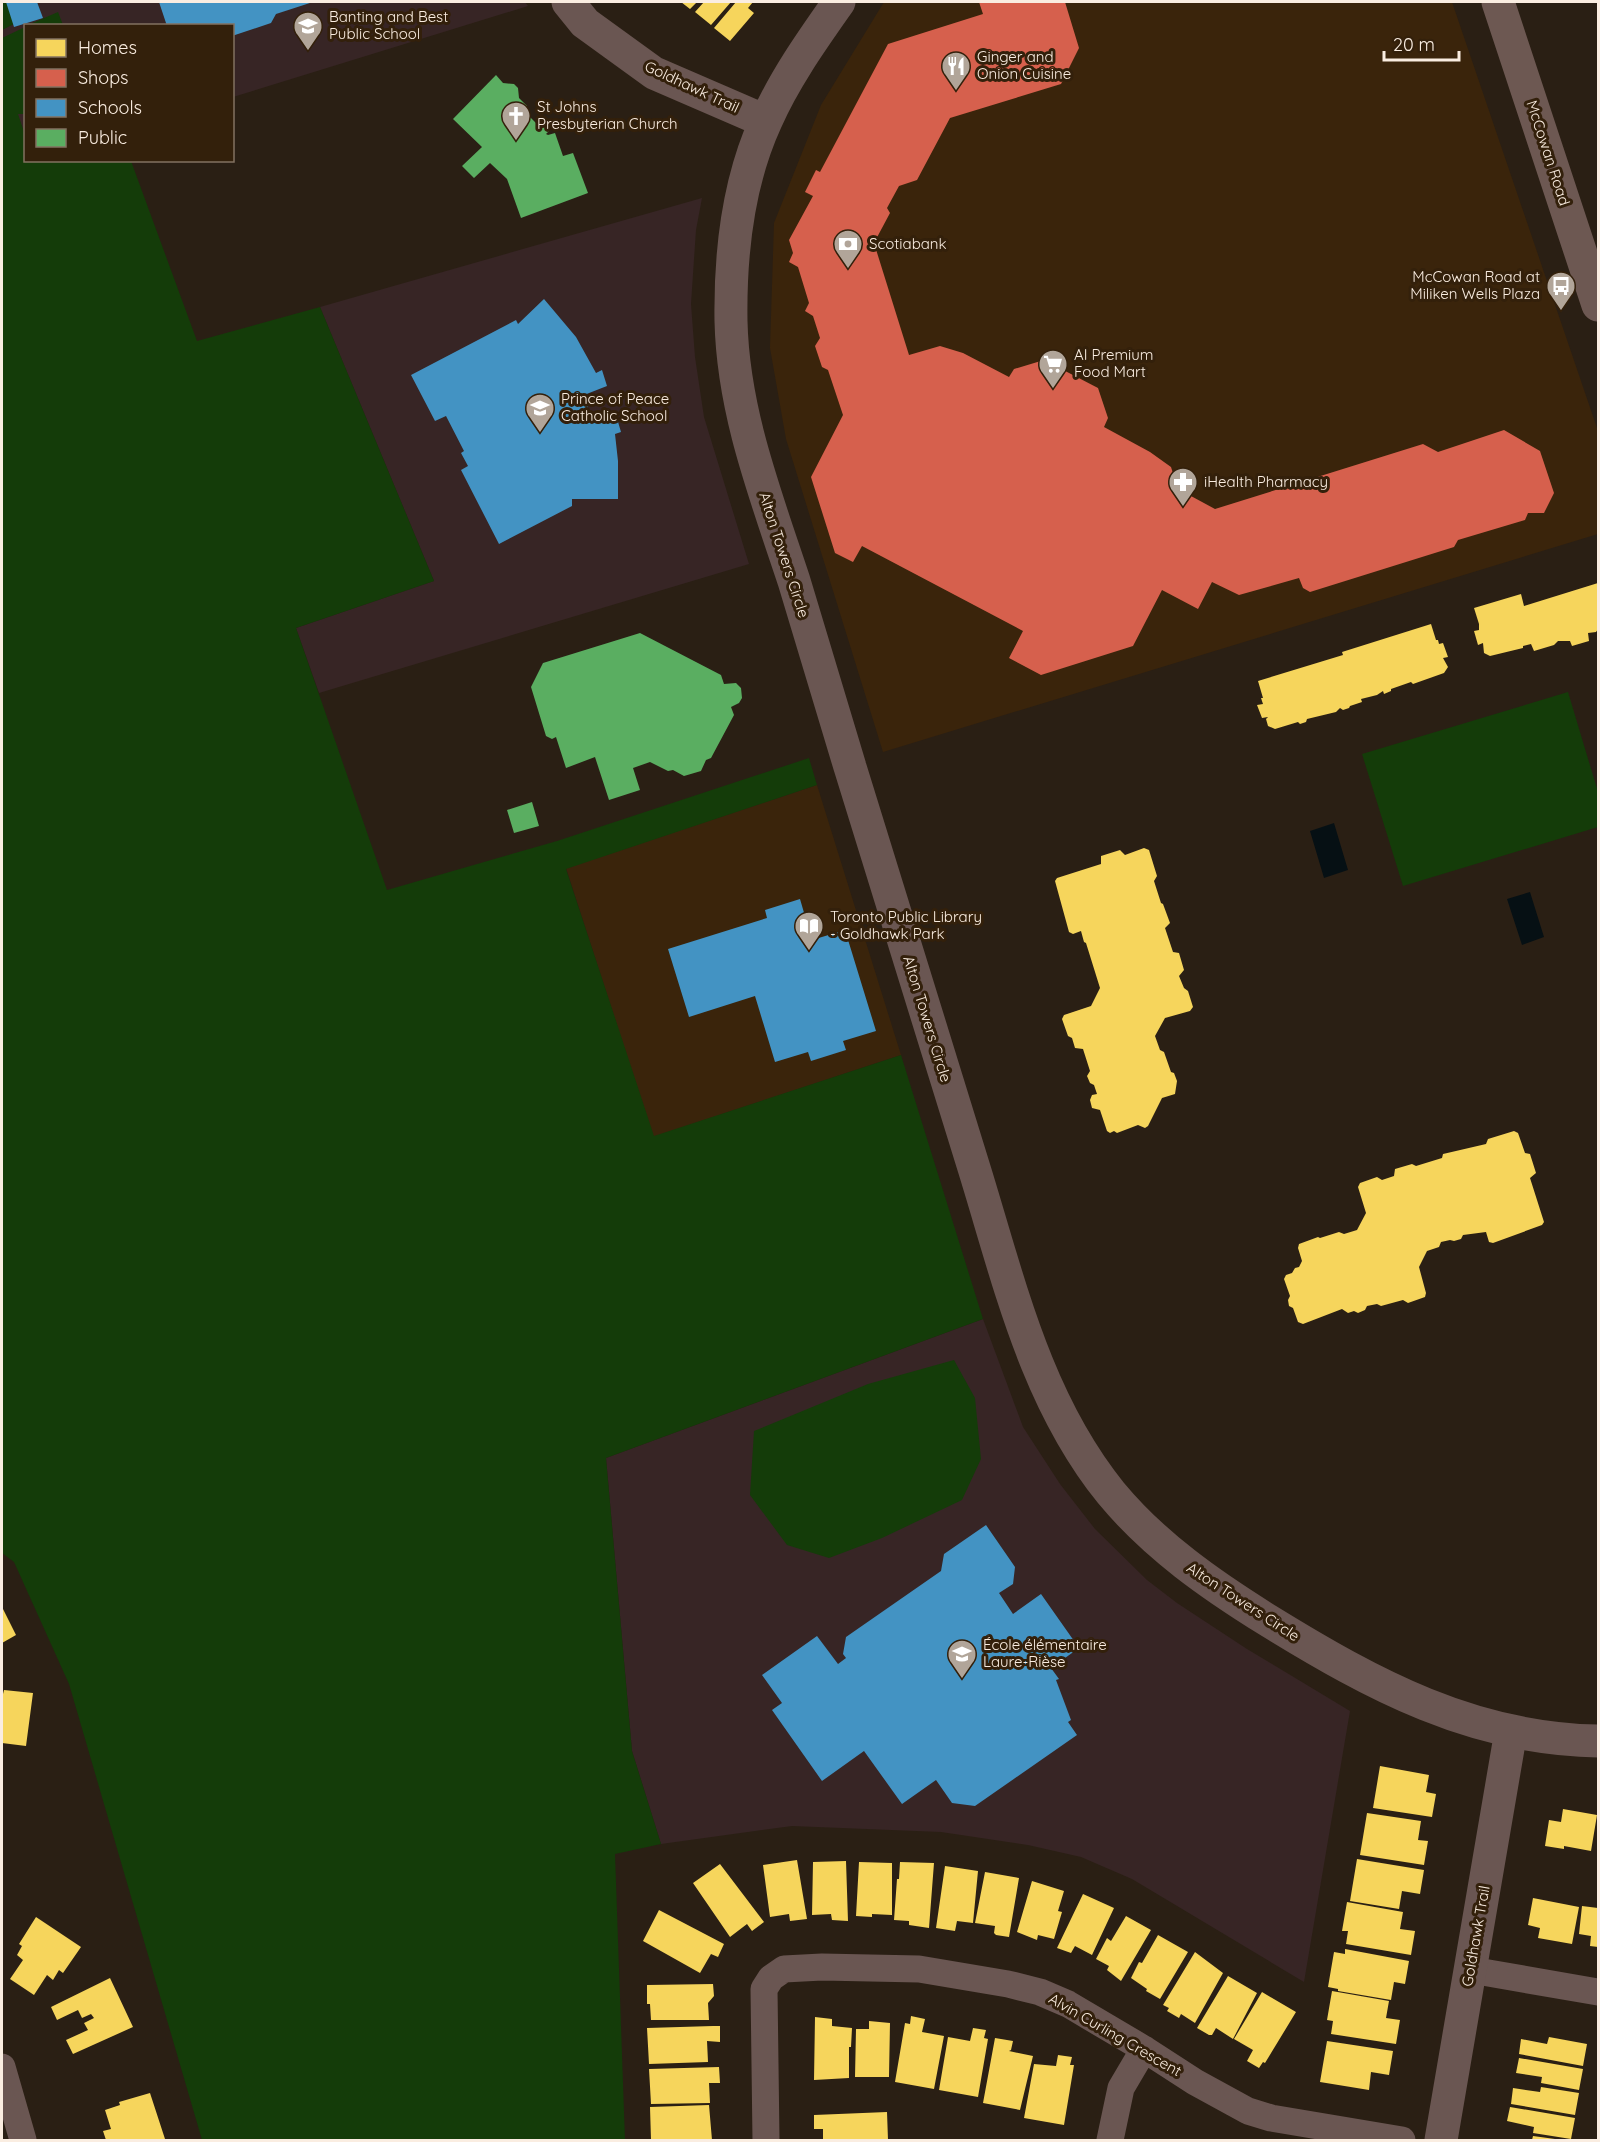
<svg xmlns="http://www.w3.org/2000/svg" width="1600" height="2142" font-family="Quicksand,sans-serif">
	<rect width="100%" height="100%" fill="#2a1f14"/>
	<!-- built -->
	<path fill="#3a240b" d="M 884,2 L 1452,2 L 1598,431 L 1598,534 L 883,752 L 786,439 L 770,348 L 774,223 L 821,105 Z
		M 817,785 L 901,1055 L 653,1137 L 566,868 Z"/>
	<!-- education -->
	<path fill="#372525" d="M 7,2 L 525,2 L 528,6 L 233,97 L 232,26 L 26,26 L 25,135 L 2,72 L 2,30 L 14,23 Z
		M 702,198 L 696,230 L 693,274 L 691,304 L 695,357 L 704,417 L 749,564 L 319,693 L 296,628 L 434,581 L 320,307 Z
		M 983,1319 L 1023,1427 L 1060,1484 L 1095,1529 L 1147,1580 L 1177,1603 L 1247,1649 L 1350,1711 L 1304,1982 L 1132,1879 L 1081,1857 L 1028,1845 L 941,1832 L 792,1826 L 661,1844 L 632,1751 L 606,1458 Z"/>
	<!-- green -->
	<path fill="#143c09" d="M 2,2 L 7,2 L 14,24 L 2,30 Z
		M 58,12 L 63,25 L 28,25 Z
		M 25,27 L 25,114 L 18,114 L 25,135 L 26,160 L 131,161 L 197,341 L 320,307 L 434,581 L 296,628 L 387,890 L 557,841 L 809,758 L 817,785 L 566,869 L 654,1136 L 901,1055 L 983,1319 L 606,1458 L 632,1751 L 661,1844 L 615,1854 L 625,2140 L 202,2140 L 69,1684 L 14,1562 L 2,1553 L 2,38 Z
		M 1568,692 L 1598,792 L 1598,827 L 1403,886 L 1362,754 Z
		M 954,1360 L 975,1398 L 981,1459 L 962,1500 L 882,1538 L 829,1558 L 787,1545 L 750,1495 L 754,1431 L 868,1384 Z"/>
	<!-- water -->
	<path fill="#061014" d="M 1334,823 L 1348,870 L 1324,878 L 1310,831 Z
		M 1530,892 L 1544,937 L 1522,945 L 1507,899 Z"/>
	<!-- homes -->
	<path fill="#f6d55c" d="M 681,2 L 697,2 L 690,9 Z
		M 704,2 L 731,2 L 711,25 L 695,12 Z
		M 736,2 L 753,2 L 748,8 L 754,13 L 730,41 L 714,28 Z
		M 1598,583 L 1598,629 L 1596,632 L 1588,633 L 1589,641 L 1572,646 L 1570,641 L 1558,641 L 1554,645 L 1534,651 L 1531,644 L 1523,646 L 1523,648 L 1490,656 L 1484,653 L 1483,643 L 1478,645 L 1474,631 L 1479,630 L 1479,624 L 1474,608 L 1521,594 L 1524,606 Z
		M 1431,624 L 1436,640 L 1438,640 L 1439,644 L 1443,643 L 1448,657 L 1443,658 L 1448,667 L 1444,673 L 1413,684 L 1411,682 L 1391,689 L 1391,691 L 1384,694 L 1383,691 L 1377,695 L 1361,699 L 1362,702 L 1350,706 L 1349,708 L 1343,710 L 1340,708 L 1336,712 L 1307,719 L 1306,722 L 1300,724 L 1298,722 L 1275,729 L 1268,726 L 1266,719 L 1268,717 L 1262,718 L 1257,705 L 1263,704 L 1261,698 L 1263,698 L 1258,681 L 1343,655 L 1342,652 Z
		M 1144,848 L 1149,850 L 1157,876 L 1154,881 L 1161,903 L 1163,904 L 1170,923 L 1165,928 L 1173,952 L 1179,953 L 1184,970 L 1179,976 L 1184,988 L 1188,991 L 1193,1007 L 1190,1011 L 1165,1018 L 1155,1036 L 1160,1050 L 1164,1052 L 1171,1072 L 1174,1073 L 1177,1081 L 1175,1094 L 1162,1098 L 1148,1126 L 1145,1128 L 1138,1125 L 1117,1133 L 1114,1131 L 1110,1133 L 1107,1131 L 1100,1110 L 1092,1108 L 1090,1100 L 1092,1095 L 1097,1094 L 1094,1085 L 1090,1083 L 1087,1076 L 1090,1071 L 1083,1049 L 1075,1048 L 1072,1038 L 1068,1036 L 1062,1019 L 1064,1015 L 1091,1006 L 1100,988 L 1086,943 L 1084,942 L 1081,931 L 1073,934 L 1069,932 L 1055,881 L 1057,878 L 1101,864 L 1101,856 L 1120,850 L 1125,855 Z
		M 1514,1131 L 1518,1133 L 1525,1153 L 1530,1154 L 1536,1173 L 1530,1178 L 1544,1222 L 1542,1225 L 1493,1243 L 1489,1242 L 1486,1232 L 1463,1235 L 1461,1239 L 1454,1241 L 1450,1240 L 1441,1242 L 1439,1247 L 1427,1251 L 1419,1267 L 1426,1293 L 1425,1297 L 1408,1303 L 1403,1300 L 1381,1306 L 1377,1304 L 1367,1306 L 1365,1310 L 1358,1313 L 1354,1311 L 1348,1313 L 1342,1309 L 1303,1324 L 1298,1322 L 1293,1308 L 1289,1306 L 1288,1300 L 1290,1296 L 1284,1279 L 1286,1275 L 1292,1273 L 1295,1268 L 1299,1267 L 1302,1261 L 1298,1248 L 1299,1244 L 1318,1237 L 1320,1238 L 1339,1232 L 1344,1234 L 1357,1230 L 1366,1213 L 1358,1187 L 1360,1183 L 1377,1177 L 1382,1180 L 1394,1176 L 1395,1169 L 1412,1164 L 1416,1166 L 1442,1158 L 1443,1154 L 1486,1144 L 1488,1139 Z
		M 2,1607 L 16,1635 L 2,1643 Z
		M 4,1690 L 33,1693 L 26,1746 L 2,1743 L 2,1694 L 3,1694 Z
		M 1380,1766 L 1429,1775 L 1426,1792 L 1436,1794 L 1432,1817 L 1373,1808 Z
		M 1563,1809 L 1597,1815 L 1591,1851 L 1564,1846 L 1564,1849 L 1545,1846 L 1549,1820 L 1561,1822 Z
		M 1367,1813 L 1421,1821 L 1418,1840 L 1428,1841 L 1424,1865 L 1360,1855 Z
		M 1357,1859 L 1424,1870 L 1420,1894 L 1402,1891 L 1399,1909 L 1350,1901 Z
		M 797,1860 L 807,1919 L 790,1921 L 789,1914 L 770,1917 L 763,1865 Z
		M 846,1861 L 848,1921 L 832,1920 L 831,1914 L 812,1915 L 813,1862 Z
		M 859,1862 L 892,1863 L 892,1915 L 872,1914 L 872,1917 L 856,1916 Z
		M 900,1862 L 934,1863 L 929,1928 L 909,1925 L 909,1921 L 894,1920 L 897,1879 L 899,1879 Z
		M 720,1864 L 764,1922 L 752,1931 L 747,1924 L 730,1937 L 693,1883 Z
		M 945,1866 L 978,1871 L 973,1923 L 957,1921 L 955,1931 L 936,1928 Z
		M 985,1872 L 1019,1878 L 1009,1937 L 996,1935 L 994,1933 L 995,1926 L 975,1923 Z
		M 1032,1881 L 1064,1891 L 1058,1911 L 1062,1912 L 1054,1939 L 1038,1935 L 1037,1940 L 1017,1932 Z
		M 1083,1894 L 1114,1908 L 1092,1955 L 1075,1946 L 1071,1953 L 1057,1948 Z
		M 1533,1898 L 1579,1907 L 1572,1944 L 1538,1938 L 1540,1928 L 1528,1925 Z
		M 1347,1902 L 1403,1912 L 1400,1929 L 1415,1931 L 1411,1955 L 1346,1944 L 1348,1931 L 1342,1931 Z
		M 1582,1906 L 1598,1908 L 1598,1947 L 1590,1946 L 1591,1936 L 1579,1934 Z
		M 659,1910 L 724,1944 L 718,1957 L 711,1954 L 700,1973 L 643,1941 Z
		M 1126,1916 L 1151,1930 L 1121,1981 L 1107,1970 L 1109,1966 L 1096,1959 L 1107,1938 L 1111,1941 Z
		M 36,1917 L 81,1947 L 63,1973 L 59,1970 L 53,1980 L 47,1975 L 34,1995 L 10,1979 L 23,1960 L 17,1955 L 22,1946 L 19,1944 Z
		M 1158,1935 L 1188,1952 L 1160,1999 L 1146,1991 L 1147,1989 L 1131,1978 L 1139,1962 L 1142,1963 Z
		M 1345,1949 L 1409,1961 L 1405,1984 L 1394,1982 L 1391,2000 L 1338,1991 L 1338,1989 L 1328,1987 L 1334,1952 L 1345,1954 Z
		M 1195,1952 L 1223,1973 L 1195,2023 L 1181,2014 L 1179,2018 L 1167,2011 L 1169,2008 L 1163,2005 Z
		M 1228,1976 L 1257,1993 L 1233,2039 L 1216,2028 L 1212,2035 L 1209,2035 L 1197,2028 Z
		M 110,1978 L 133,2027 L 73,2054 L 66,2040 L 88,2030 L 84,2023 L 94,2018 L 91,2014 L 82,2018 L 78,2010 L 57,2020 L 51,2007 Z
		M 713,1984 L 714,1996 L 708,2003 L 709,2020 L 651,2020 L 650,2004 L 647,2004 L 647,1985 Z
		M 1332,1991 L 1389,2001 L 1386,2018 L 1400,2020 L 1396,2044 L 1331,2034 L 1333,2021 L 1327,2020 Z
		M 1262,1992 L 1296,2012 L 1265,2063 L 1263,2062 L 1259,2068 L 1247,2061 L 1253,2050 L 1234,2039 Z
		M 911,2016 L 925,2019 L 922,2032 L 944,2036 L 934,2089 L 895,2082 L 905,2023 L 910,2024 Z
		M 815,2017 L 832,2019 L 832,2026 L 852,2028 L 851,2047 L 849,2047 L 849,2078 L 814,2080 Z
		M 869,2021 L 890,2023 L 889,2077 L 855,2077 L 856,2029 L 869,2029 Z
		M 713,2026 L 720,2026 L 720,2042 L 707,2041 L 708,2062 L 649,2064 L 647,2028 Z
		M 973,2028 L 986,2030 L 984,2038 L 988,2039 L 978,2097 L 939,2090 L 948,2037 L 970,2041 Z
		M 1549,2037 L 1587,2044 L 1583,2066 L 1519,2054 L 1521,2039 L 1547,2044 Z
		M 995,2038 L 1013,2041 L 1011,2050 L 1009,2051 L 1033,2056 L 1020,2110 L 983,2103 Z
		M 1327,2041 L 1393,2051 L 1389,2075 L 1371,2072 L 1369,2090 L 1320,2082 Z
		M 1058,2055 L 1072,2057 L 1070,2065 L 1074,2065 L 1064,2125 L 1024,2118 L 1034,2064 L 1056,2066 Z
		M 1519,2058 L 1583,2069 L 1579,2090 L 1541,2083 L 1542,2077 L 1516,2073 Z
		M 719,2067 L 720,2083 L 709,2083 L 710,2103 L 651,2104 L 649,2069 Z
		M 1541,2087 L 1579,2093 L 1575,2115 L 1511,2104 L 1513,2088 L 1540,2092 Z
		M 150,2093 L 165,2139 L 106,2140 L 103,2131 L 111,2129 L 105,2110 L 120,2105 L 119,2102 Z
		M 709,2105 L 712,2140 L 651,2140 L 650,2107 Z
		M 1510,2107 L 1575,2118 L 1571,2139 L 1533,2133 L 1534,2127 L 1507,2121 Z
		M 887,2112 L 888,2140 L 823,2140 L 823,2129 L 814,2129 L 814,2115 Z
		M 1533,2136 L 1555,2139 L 1554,2140 L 1532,2140 Z"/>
	<!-- shops -->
	<path fill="#d6604d" d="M 979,2 L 1065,2 L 1079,48 L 1061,84 L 950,118 L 917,180 L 899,186 L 887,208 L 890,213 L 874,243 L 909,355 L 940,346 L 963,353 L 1009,377 L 1014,369 L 1044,360 L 1098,388 L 1108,418 L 1104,427 L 1150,452 L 1171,467 L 1178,489 L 1215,509 L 1423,444 L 1438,452 L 1504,430 L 1540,451 L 1554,493 L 1544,513 L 1528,513 L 1525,520 L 1458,540 L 1454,547 L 1310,592 L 1303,588 L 1299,578 L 1239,595 L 1212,582 L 1198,609 L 1162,590 L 1133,646 L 1041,675 L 1009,658 L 1023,631 L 862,546 L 853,562 L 835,553 L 811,477 L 843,415 L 828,370 L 822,367 L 815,346 L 820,338 L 813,316 L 805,311 L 809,303 L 798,267 L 789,262 L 793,253 L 789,240 L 813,196 L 805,192 L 816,170 L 820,172 L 888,44 L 983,14 Z"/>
	<!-- schools -->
	<path fill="#4393c3" d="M 6,2 L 37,2 L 43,18 L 14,27 Z
		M 159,2 L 313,2 L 276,14 L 271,23 L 232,36 L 232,26 L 167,26 Z
		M 544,299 L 576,337 L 596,373 L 602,370 L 607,386 L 584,395 L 592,421 L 616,415 L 621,432 L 615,434 L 618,461 L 618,499 L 572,499 L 572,506 L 499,544 L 461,470 L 468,466 L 461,453 L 464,451 L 446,416 L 435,421 L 411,375 L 516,320 L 518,324 Z
		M 800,899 L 812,940 L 845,930 L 876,1031 L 843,1041 L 846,1050 L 811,1061 L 808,1052 L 775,1062 L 755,996 L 689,1017 L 668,949 L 767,918 L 765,910 Z
		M 986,1525 L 1015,1567 L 1013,1584 L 999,1593 L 1013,1614 L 1041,1594 L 1079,1648 L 1051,1668 L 1059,1679 L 1056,1680 L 1071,1720 L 1068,1722 L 1077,1735 L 975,1806 L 952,1803 L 936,1780 L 902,1804 L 864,1751 L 822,1781 L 772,1710 L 782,1703 L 762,1675 L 817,1636 L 838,1664 L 846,1658 L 843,1654 L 846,1637 L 941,1571 L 944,1554 Z"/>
	<!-- public -->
	<path fill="#5aae61" d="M 496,75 L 503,83 L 514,84 L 518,88 L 519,98 L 527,106 L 523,110 L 538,125 L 542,121 L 550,130 L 546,134 L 548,135 L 555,133 L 563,156 L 573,153 L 588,193 L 521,218 L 507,179 L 490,163 L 474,178 L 462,166 L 482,147 L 453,119 Z
		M 640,633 L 721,675 L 724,684 L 736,683 L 741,688 L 742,698 L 739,703 L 731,707 L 734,715 L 711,758 L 706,760 L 701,771 L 684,776 L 673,770 L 668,771 L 650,762 L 633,768 L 640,790 L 609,800 L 595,757 L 566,768 L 556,737 L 552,739 L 546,736 L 531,687 L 543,663 Z
		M 532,802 L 539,826 L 514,833 L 507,810 Z"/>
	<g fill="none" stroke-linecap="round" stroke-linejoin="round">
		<!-- minor -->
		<path stroke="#6a5652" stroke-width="27" d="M 1471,1970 L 1598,1992
			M 2,2067 L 23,2140
			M 766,2140 L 764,1989 L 771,1978 L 784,1969 L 822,1967 L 919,1969 L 1008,1984 L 1040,1992 L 1068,2004 L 1144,2049 L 1195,2082 L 1248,2111 L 1271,2118 L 1402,2140
			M 1110,2140 L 1121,2088 L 1144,2049"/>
		<!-- tertiary -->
		<path stroke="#6a5652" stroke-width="33" d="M 568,2 L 585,23 L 654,73 L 765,121
			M 839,2 C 813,39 785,78 766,121 C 738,182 730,254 731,321 C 733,412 766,496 794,581 C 813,643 831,705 850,767 C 891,901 932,1035 974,1168 C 1009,1281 1035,1399 1111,1493 C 1155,1546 1211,1585 1269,1621 C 1373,1685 1473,1739 1598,1741
			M 1441,2140 L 1511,1731"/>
		<!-- secondary -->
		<path stroke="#6d5852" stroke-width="33" d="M 1498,2 L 1598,305"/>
	</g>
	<!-- icons -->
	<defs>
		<g id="school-pin" transform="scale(1.5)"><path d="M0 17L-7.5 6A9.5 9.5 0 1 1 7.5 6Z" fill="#b1a599" stroke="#33200b"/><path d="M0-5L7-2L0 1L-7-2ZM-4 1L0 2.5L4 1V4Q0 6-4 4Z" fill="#fff"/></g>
		<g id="restaurant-pin" transform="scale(1.5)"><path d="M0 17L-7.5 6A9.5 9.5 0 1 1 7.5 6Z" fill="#b1a599" stroke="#33200b"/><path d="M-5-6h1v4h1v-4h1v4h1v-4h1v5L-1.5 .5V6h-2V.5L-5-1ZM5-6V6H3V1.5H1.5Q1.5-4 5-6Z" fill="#fff"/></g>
		<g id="church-pin" transform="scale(1.5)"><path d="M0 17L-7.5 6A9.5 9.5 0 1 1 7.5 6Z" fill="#b1a599" stroke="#33200b"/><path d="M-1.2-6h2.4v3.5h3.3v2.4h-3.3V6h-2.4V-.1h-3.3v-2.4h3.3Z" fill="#fff"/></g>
		<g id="bank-pin" transform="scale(1.5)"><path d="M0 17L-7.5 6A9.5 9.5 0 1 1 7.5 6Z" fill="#b1a599" stroke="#33200b"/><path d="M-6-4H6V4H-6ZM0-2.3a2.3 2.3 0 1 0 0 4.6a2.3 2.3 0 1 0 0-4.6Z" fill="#fff"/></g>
		<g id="bus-pin" transform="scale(1.5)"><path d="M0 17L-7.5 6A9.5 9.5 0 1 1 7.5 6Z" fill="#b1a599" stroke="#33200b"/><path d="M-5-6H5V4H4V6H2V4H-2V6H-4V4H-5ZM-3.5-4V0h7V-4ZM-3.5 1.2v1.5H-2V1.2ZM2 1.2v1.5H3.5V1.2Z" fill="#fff"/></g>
		<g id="supermarket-pin" transform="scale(1.5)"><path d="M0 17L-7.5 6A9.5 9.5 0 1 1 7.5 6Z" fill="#b1a599" stroke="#33200b"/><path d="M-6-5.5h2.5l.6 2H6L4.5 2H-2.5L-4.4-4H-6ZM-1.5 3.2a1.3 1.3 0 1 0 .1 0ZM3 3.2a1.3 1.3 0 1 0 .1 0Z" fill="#fff"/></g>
		<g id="pharmacy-pin" transform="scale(1.5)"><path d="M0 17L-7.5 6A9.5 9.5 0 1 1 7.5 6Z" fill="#b1a599" stroke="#33200b"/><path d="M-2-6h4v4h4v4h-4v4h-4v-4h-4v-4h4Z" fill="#fff"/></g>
		<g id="library-pin" transform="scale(1.5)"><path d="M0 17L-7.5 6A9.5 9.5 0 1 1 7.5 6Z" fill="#b1a599" stroke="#33200b"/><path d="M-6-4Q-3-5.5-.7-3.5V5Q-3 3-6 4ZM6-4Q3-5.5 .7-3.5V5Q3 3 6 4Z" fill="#fff"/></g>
	</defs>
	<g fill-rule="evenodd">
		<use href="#school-pin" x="308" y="26"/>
		<use href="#restaurant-pin" x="956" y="66"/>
		<use href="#church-pin" x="516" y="116"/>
		<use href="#bank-pin" x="848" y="244"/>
		<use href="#bus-pin" x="1561" y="286"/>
		<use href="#supermarket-pin" x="1053" y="364"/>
		<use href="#school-pin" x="540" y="408"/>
		<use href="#pharmacy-pin" x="1183" y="482"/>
		<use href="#library-pin" x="809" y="926"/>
		<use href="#school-pin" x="962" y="1654"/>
	</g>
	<g text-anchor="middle" stroke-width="6" stroke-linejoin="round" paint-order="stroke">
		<!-- poi labels -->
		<g font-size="15" fill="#faede1" stroke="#33200b" text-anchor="start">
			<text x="329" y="22">Banting and Best<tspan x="329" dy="17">Public School</tspan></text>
			<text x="977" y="62">Ginger and<tspan x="977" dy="17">Onion Cuisine</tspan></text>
			<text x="537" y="112">St Johns<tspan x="537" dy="17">Presbyterian Church</tspan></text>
			<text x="869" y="249">Scotiabank</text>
			<text x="1540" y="282" text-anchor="end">McCowan Road at<tspan x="1540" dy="17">Miliken Wells Plaza</tspan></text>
			<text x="1074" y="360">AI Premium<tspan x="1074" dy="17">Food Mart</tspan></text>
			<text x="561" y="404">Prince of Peace<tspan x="561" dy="17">Catholic School</tspan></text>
			<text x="1204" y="487">iHealth Pharmacy</text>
			<text x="830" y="922">Toronto Public Library<tspan x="830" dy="17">- Goldhawk Park</tspan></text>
			<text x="983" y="1650">École élémentaire<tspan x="983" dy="17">Laure-Rièse</tspan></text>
		</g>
		<!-- street labels -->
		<g font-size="15" fill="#faede1" stroke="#33200b">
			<text transform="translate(692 87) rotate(25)" y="5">Goldhawk Trail</text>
			<text transform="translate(1548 153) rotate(72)" y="5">McCowan Road</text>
			<text transform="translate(784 555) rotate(72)" y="5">Alton Towers Circle</text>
			<text transform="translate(927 1019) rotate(73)" y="5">Alton Towers Circle</text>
			<text transform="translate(1243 1602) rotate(33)" y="5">Alton Towers Circle</text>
			<text transform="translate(1476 1936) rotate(-80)" y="5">Goldhawk Trail</text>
			<text transform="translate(1115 2035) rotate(30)" y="5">Alvin Curling Crescent</text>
		</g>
	</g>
	<!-- border -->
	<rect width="1600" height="2142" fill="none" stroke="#faede1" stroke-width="6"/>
	<!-- legend -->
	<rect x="24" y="24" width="210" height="138" fill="#33200b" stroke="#837261" stroke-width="1.5"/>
	<rect x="36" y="39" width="30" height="18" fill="#f6d55c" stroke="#837261" stroke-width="1.5"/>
	<text x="78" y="54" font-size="18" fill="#faede1">Homes</text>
	<rect x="36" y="69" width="30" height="18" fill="#d6604d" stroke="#837261" stroke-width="1.5"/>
	<text x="78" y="84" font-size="18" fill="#faede1">Shops</text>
	<rect x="36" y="99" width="30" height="18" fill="#4393c3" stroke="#837261" stroke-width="1.5"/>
	<text x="78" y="114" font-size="18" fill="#faede1">Schools</text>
	<rect x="36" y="129" width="30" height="18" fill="#5aae61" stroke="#837261" stroke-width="1.5"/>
	<text x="78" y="144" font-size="18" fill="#faede1">Public</text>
	<!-- scale -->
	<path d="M1384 51v9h75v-9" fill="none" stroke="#faede1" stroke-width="3"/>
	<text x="1393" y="51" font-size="18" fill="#faede1" stroke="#33200b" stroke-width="4.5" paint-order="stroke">20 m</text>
</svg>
